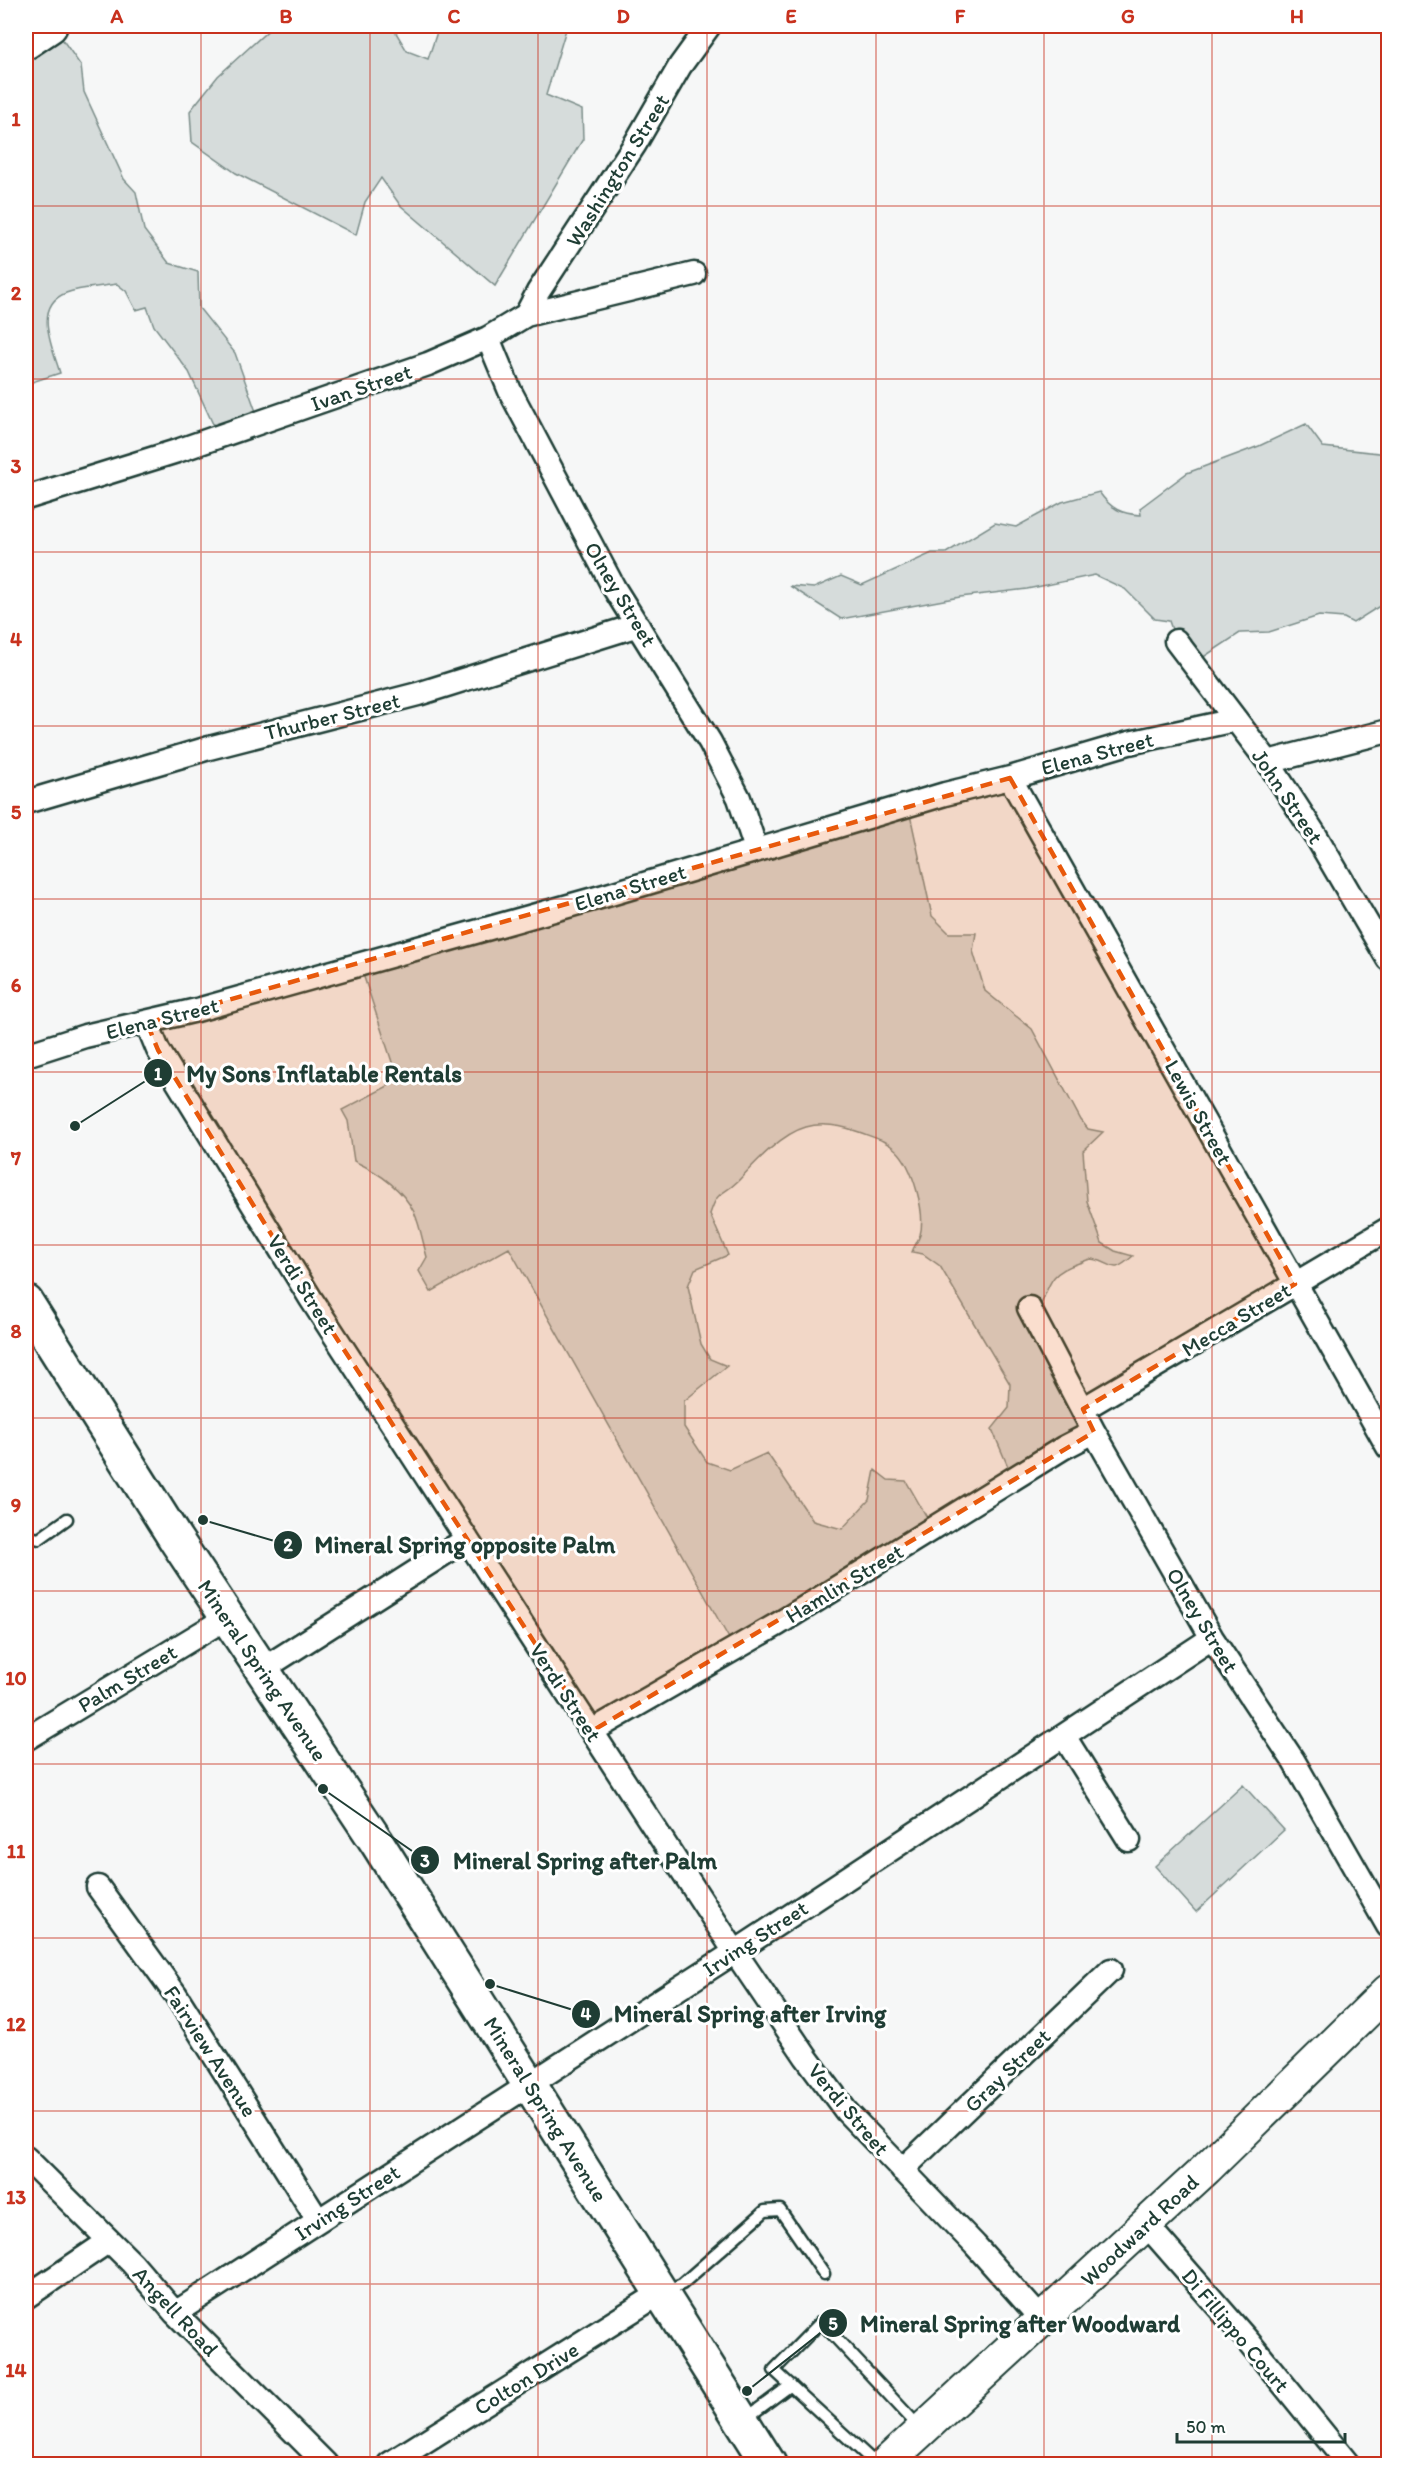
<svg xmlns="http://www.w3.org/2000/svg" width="1414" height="2490" font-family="Itim,sans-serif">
	<rect width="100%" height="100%" fill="#f6f7f7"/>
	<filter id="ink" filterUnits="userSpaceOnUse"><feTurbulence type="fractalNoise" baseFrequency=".0167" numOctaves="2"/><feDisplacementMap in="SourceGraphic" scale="12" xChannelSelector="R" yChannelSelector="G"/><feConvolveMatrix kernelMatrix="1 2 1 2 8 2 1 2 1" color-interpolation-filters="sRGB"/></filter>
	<g filter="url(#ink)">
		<!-- green -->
		<path fill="#d6dcdb" stroke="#7a8c88" stroke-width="1.5" d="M 53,26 L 81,66 L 84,92 L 124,179 L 136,192 L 144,230 L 169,263 L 198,272 L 199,308 L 235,353 L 259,420 L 218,435 L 189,372 L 154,326 L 147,307 L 136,310 L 126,291 L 117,284 C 101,287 80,287 66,293 C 32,306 53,349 60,373 L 26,384 L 26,35 Z
			M 273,26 L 392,26 L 407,51 L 428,59 L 439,26 L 567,26 L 546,95 L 582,110 L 583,139 L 495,286 L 400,205 L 381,178 L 365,202 L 356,235 L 236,173 L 192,142 L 190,111 L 218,76 Z
			M 1306,424 L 1323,447 L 1388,454 L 1388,604 L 1378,607 L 1353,623 L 1344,618 L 1319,616 L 1269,632 L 1240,633 L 1199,660 L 1176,641 L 1169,621 L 1155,619 L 1125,589 L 1095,575 L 1027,589 L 960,597 L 841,619 L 790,586 L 814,588 L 841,576 L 862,585 L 932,553 L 946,553 L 995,523 L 1016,527 L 1062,502 L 1099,492 C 1111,509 1121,514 1141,515 L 1140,508 L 1187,473 L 1259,446 Z
			M 909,810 L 932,916 L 949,933 L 976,933 L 973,951 L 985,991 L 1032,1029 L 1081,1120 L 1088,1129 L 1103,1132 L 1083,1151 L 1087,1201 L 1102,1243 L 1115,1251 L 1133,1256 C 1109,1277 1116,1262 1092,1259 C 1088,1259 1083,1262 1079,1263 C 1049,1273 1050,1283 1039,1310 L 1098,1430 L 1012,1476 L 992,1429 L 1009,1408 L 1010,1384 L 940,1266 L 923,1254 L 912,1252 C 914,1246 918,1241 920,1235 C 926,1213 913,1166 896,1150 C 886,1140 872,1137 859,1132 C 842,1126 824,1122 806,1127 C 781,1134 755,1163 738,1181 C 721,1198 719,1187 710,1214 L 728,1255 L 695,1269 L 688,1286 L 701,1344 L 710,1359 L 727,1366 L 684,1401 L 684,1427 L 707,1462 L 730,1470 L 767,1453 L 813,1521 L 842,1529 L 869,1500 L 875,1470 L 888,1480 L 906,1481 L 933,1528 L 735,1649 L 509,1248 L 431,1292 L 419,1271 L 427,1257 C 423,1243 420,1225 414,1212 C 401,1187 378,1172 354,1161 L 348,1121 L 342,1110 L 388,1086 L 393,1065 L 360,965 Z
			M 1243,1785 L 1284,1830 L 1196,1912 L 1155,1866 Z"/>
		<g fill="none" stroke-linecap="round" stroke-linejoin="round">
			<!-- lane casing -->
			<g stroke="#1f3d34" stroke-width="15">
				<path id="lane" d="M 26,1536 L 39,1539 L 67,1519
					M 665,2291 L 682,2284 L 765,2211 L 780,2210 L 824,2274
					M 745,2419 L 791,2385
					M 876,2464 L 774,2370 L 821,2322 L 920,2428"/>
			</g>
			<!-- street casing -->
			<g stroke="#1f3d34" stroke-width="27">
				<path id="street" d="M 526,315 L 538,292 L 635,144 L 680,66 L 709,26
					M 488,338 L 510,391 L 614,588 L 710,742 L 739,798 L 756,849
					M 26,498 L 177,451 L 428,364 L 488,338 L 526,315 L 694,274
					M 1176,641 L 1268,762 L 1316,836 L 1388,959
					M 1268,762 L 1388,731
					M 1010,778 L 1388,1447
					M 26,802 L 209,748 L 418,694 L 638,625
					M 147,1023 L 158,1050 L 311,1299 L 735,1952 L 806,2057 L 846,2111 L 975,2245 L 1042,2320
					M 26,1055 L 85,1036 L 197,1010 L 604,896 L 945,794 L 1010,778 L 1129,743 L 1235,720
					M 1029,1308 L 1094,1432 L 1212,1638 L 1293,1760 L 1388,1926
					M 1083,1409 L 1388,1229
					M 263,1669 L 467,1539
					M 592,1731 L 778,1624 L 1063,1448 L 1094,1432
					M 1064,1736 L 1129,1840
					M 26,1739 L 228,1617
					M 98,1887 L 176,1995 L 318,2220
					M 26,2158 L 132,2263 L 175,2313 L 326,2464
					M 902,2170 L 1111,1970
					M 1146,2224 L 1249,2342 L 1348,2464
					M 26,2297 L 109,2241
					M 175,2313 L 735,1952 L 1212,1638
					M 389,2464 L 662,2292"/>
			</g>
			<!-- secondary casing -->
			<g stroke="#1f3d34" stroke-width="36">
				<path id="secondary" d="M 885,2464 L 1207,2168 L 1388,1991"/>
			</g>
			<!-- primary casing -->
			<g stroke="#1f3d34" stroke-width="38">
				<path id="primary" d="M 26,1302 L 176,1540 L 376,1841 L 769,2464"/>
			</g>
			<!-- highway casing -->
			<g stroke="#1f3d34" stroke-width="38">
				<path id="highway" d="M 26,42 L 50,26"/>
			</g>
			<!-- lane -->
			<use href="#lane" stroke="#fff" stroke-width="10"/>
			<!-- street -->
			<use href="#street" stroke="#fff" stroke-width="22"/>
			<!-- secondary -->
			<use href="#secondary" stroke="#fff" stroke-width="32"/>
			<!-- primary -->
			<use href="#primary" stroke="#fff" stroke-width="33"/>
			<!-- highway -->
			<use href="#highway" stroke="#fff" stroke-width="33"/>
		</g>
	</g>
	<!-- marked area -->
	<path fill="#e8590c" fill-opacity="0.2" stroke="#e8590c" stroke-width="4.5" stroke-dasharray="12 8" stroke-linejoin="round" d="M 1010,778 L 1295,1284 L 1083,1409 L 1094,1432 L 592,1731 L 311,1299 L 158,1050 L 147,1023 Z"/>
	<!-- grid -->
	<path fill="none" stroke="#c8321e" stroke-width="1.5" stroke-opacity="0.55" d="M 201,26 L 201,2464M 370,26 L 370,2464M 538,26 L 538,2464M 707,26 L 707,2464M 876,26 L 876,2464M 1044,26 L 1044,2464M 1212,26 L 1212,2464M 26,206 L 1388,206M 26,379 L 1388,379M 26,552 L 1388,552M 26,726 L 1388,726M 26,899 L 1388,899M 26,1072 L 1388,1072M 26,1245 L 1388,1245M 26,1418 L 1388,1418M 26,1591 L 1388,1591M 26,1764 L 1388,1764M 26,1938 L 1388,1938M 26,2111 L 1388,2111M 26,2284 L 1388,2284"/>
	<g text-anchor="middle" stroke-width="6" stroke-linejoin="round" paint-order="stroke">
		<!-- street labels -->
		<g font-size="22" fill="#1f3d34" stroke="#fff">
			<text transform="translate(617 170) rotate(-58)" y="8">Washington Street</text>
			<text transform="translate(361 387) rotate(-19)" y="8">Ivan Street</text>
			<text transform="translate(621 594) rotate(59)" y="8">Olney Street</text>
			<text transform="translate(332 716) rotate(-14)" y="8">Thurber Street</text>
			<text transform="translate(1097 753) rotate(-15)" y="8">Elena Street</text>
			<text transform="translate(1288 796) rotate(56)" y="8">John Street</text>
			<text transform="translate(630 887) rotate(-17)" y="8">Elena Street</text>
			<text transform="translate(162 1018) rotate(-14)" y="8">Elena Street</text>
			<text transform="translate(1199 1112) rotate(61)" y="8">Lewis Street</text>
			<text transform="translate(303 1284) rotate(58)" y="8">Verdi Street</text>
			<text transform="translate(1236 1319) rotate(-31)" y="8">Mecca Street</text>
			<text transform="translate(844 1583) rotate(-31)" y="8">Hamlin Street</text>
			<text transform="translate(1203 1620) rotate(59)" y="8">Olney Street</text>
			<text transform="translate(263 1670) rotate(56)" y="8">Mineral Spring Avenue</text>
			<text transform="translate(127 1678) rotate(-31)" y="8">Palm Street</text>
			<text transform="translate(566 1692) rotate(57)" y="8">Verdi Street</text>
			<text transform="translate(755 1938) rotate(-33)" y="8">Irving Street</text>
			<text transform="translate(211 2051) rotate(57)" y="8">Fairview Avenue</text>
			<text transform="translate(1007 2070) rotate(-44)" y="8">Gray Street</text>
			<text transform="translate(546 2109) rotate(58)" y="8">Mineral Spring Avenue</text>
			<text transform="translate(849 2109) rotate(50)" y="8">Verdi Street</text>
			<text transform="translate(347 2202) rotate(-33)" y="8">Irving Street</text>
			<text transform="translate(1139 2230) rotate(-43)" y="8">Woodward Road</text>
			<text transform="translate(176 2311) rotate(47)" y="8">Angell Road</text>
			<text transform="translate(1236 2330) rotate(50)" y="8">Di Fillippo Court</text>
			<text transform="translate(526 2378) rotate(-32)" y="8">Colton Drive</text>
		</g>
	</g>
	<!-- callouts -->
	<path fill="none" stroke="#1f3d34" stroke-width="2" d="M75 1126L158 1073M203 1520L288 1545M323 1789L425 1860M490 1984L586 2014M747 2391L833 2323"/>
	<g fill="#1f3d34" stroke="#fff" stroke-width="2">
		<circle cx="75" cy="1126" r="6"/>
		<circle cx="203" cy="1520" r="6"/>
		<circle cx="323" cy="1789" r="6"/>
		<circle cx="490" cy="1984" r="6"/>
		<circle cx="747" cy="2391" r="6"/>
		<circle cx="158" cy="1073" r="15"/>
		<circle cx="288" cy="1545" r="15"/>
		<circle cx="425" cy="1860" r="15"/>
		<circle cx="586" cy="2014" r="15"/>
		<circle cx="833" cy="2323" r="15"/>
	</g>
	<g font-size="18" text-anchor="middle" font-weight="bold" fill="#fff">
		<text x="158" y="1080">1</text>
		<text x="288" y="1551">2</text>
		<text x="425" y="1867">3</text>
		<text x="586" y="2020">4</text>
		<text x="833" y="2330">5</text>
	</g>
	<g font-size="24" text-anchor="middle" font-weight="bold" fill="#1f3d34" stroke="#fff" stroke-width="6" stroke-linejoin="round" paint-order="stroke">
		<text x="324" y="1082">My Sons Inflatable Rentals</text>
		<text x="465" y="1553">Mineral Spring opposite Palm</text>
		<text x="585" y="1869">Mineral Spring after Palm</text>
		<text x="750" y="2022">Mineral Spring after Irving</text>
		<text x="1020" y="2332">Mineral Spring after Woodward</text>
	</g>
	<!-- margin -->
	<rect width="1414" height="2490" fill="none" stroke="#fff" stroke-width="66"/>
	<!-- scale -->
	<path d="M1177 2433v9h168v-9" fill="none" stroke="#1f3d34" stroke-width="3"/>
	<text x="1186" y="2433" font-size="18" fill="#1f3d34" stroke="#ffffff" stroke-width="4.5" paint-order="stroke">50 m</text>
	<rect x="33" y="33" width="1348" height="2424" fill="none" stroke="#c8321e" stroke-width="2"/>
	<g font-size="20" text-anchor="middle" font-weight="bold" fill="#c8321e">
		<text x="117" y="23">A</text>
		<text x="286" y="23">B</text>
		<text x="454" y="23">C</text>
		<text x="623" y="23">D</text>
		<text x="791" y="23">E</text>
		<text x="960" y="23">F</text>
		<text x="1128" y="23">G</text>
		<text x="1297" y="23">H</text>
		<text x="16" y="126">1</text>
		<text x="16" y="300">2</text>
		<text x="16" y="473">3</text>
		<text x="16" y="646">4</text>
		<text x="16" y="819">5</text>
		<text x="16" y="992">6</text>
		<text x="16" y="1165">7</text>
		<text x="16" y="1338">8</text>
		<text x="16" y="1512">9</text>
		<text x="16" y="1685">10</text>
		<text x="16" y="1858">11</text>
		<text x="16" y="2031">12</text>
		<text x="16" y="2204">13</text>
		<text x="16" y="2377">14</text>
	</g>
</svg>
